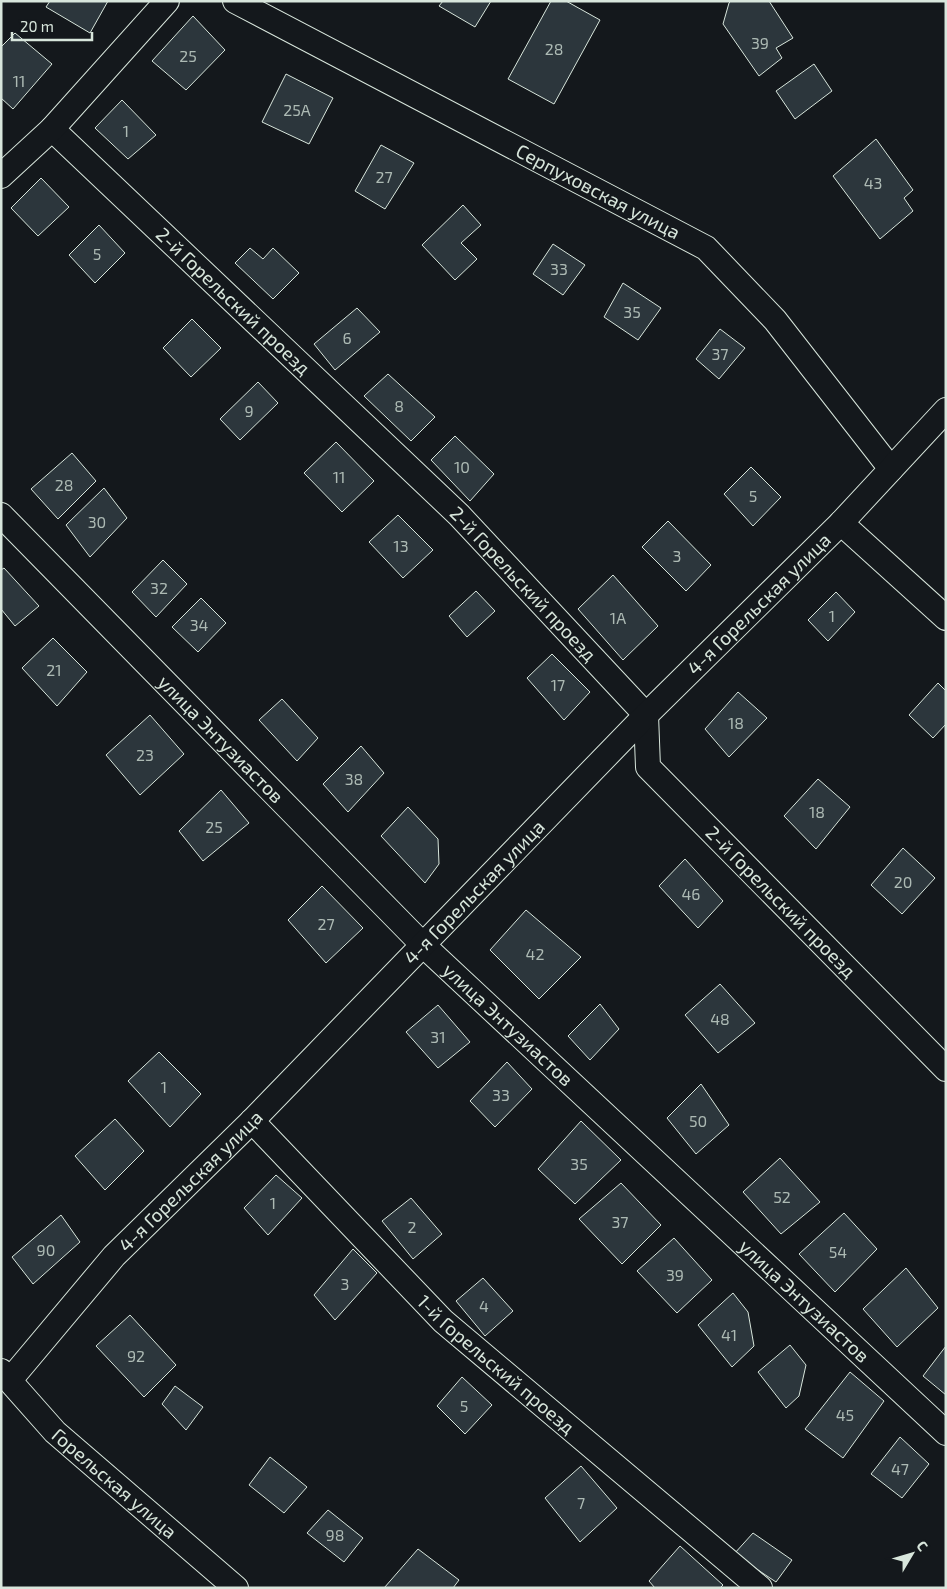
<svg xmlns="http://www.w3.org/2000/svg" width="947" height="1589" font-family="'Exo 2',sans-serif">
	<rect width="100%" height="100%" fill="#14181c"/>
	<!-- building -->
	<path fill="#2c363c" stroke="#d8e6dc" d="M 50,1 L 108,1 L 90,33 L 46,7 Z
		M 443,1 L 491,1 L 475,27 L 439,6 Z
		M 551,1 L 566,1 L 600,20 L 554,104 L 508,79 Z
		M 731,1 L 769,1 L 793,38 L 776,48 L 782,58 L 759,76 L 723,24 L 729,3 Z
		M 193,16 L 225,50 L 186,90 L 152,61 Z
		M 15,33 L 52,64 L 13,109 L 1,98 L 1,47 Z
		M 814,64 L 832,91 L 795,119 L 776,91 Z
		M 286,74 L 333,98 L 309,144 L 262,122 Z
		M 122,100 L 156,135 L 128,159 L 95,128 Z
		M 876,139 L 913,190 L 904,198 L 913,211 L 880,239 L 833,176 Z
		M 381,145 L 414,163 L 385,209 L 355,191 Z
		M 41,178 L 69,207 L 38,236 L 11,208 Z
		M 463,205 L 481,225 L 461,243 L 477,259 L 455,280 L 422,245 Z
		M 99,225 L 125,253 L 95,283 L 69,255 Z
		M 553,244 L 585,265 L 563,295 L 533,274 Z
		M 250,248 L 263,259 L 273,248 L 299,273 L 273,299 L 235,263 Z
		M 623,283 L 661,308 L 638,340 L 604,317 Z
		M 357,308 L 380,332 L 335,370 L 314,344 Z
		M 192,319 L 221,348 L 191,377 L 163,348 Z
		M 720,329 L 745,348 L 719,379 L 696,359 Z
		M 388,374 L 435,417 L 411,441 L 364,396 Z
		M 258,382 L 278,403 L 240,440 L 220,419 Z
		M 455,436 L 494,474 L 470,501 L 431,460 Z
		M 336,442 L 374,481 L 342,512 L 304,473 Z
		M 72,453 L 96,481 L 58,519 L 31,489 Z
		M 751,467 L 781,497 L 753,526 L 724,494 Z
		M 104,488 L 127,518 L 90,557 L 66,525 Z
		M 398,515 L 433,550 L 403,578 L 369,542 Z
		M 668,521 L 711,565 L 686,591 L 642,547 Z
		M 163,560 L 187,584 L 156,617 L 132,592 Z
		M 4,568 L 39,606 L 15,626 L 1,609 L 1,570 Z
		M 613,575 L 658,626 L 623,660 L 578,609 Z
		M 476,591 L 495,611 L 467,637 L 449,616 Z
		M 836,592 L 855,612 L 828,641 L 808,620 Z
		M 201,598 L 226,623 L 198,652 L 172,627 Z
		M 53,638 L 87,672 L 57,706 L 22,668 Z
		M 552,654 L 590,692 L 564,720 L 527,678 Z
		M 938,683 L 946,691 L 946,724 L 933,738 L 909,715 Z
		M 738,692 L 767,718 L 729,757 L 705,729 Z
		M 282,699 L 318,738 L 297,761 L 259,720 Z
		M 150,715 L 184,754 L 140,795 L 106,755 Z
		M 361,746 L 384,773 L 348,812 L 323,784 Z
		M 818,779 L 850,807 L 816,849 L 784,816 Z
		M 221,790 L 249,823 L 203,861 L 179,831 Z
		M 408,807 L 438,839 L 439,864 L 425,883 L 381,836 Z
		M 903,848 L 935,878 L 902,914 L 871,885 Z
		M 685,859 L 723,901 L 698,928 L 659,886 Z
		M 322,886 L 363,928 L 326,963 L 288,920 Z
		M 526,910 L 581,957 L 539,999 L 490,950 Z
		M 720,984 L 755,1023 L 718,1053 L 685,1015 Z
		M 600,1004 L 619,1029 L 590,1060 L 568,1036 Z
		M 438,1005 L 470,1042 L 438,1068 L 406,1032 Z
		M 159,1052 L 201,1094 L 170,1127 L 128,1081 Z
		M 507,1062 L 532,1089 L 495,1127 L 470,1101 Z
		M 701,1084 L 729,1125 L 696,1154 L 667,1118 Z
		M 115,1119 L 144,1151 L 105,1190 L 75,1156 Z
		M 581,1121 L 621,1160 L 575,1204 L 538,1169 Z
		M 780,1158 L 820,1202 L 781,1234 L 743,1192 Z
		M 276,1175 L 302,1198 L 268,1235 L 244,1208 Z
		M 621,1183 L 661,1225 L 622,1264 L 579,1219 Z
		M 411,1198 L 442,1234 L 413,1259 L 382,1221 Z
		M 844,1213 L 877,1249 L 835,1292 L 799,1254 Z
		M 61,1215 L 80,1242 L 33,1284 L 12,1257 Z
		M 674,1238 L 712,1280 L 677,1313 L 637,1271 Z
		M 353,1249 L 377,1273 L 335,1320 L 314,1295 Z
		M 906,1268 L 938,1308 L 897,1347 L 863,1309 Z
		M 483,1278 L 513,1311 L 485,1336 L 456,1301 Z
		M 733,1293 L 748,1312 L 754,1346 L 732,1367 L 698,1325 Z
		M 130,1315 L 176,1365 L 144,1397 L 96,1346 Z
		M 790,1345 L 806,1365 L 799,1396 L 786,1408 L 758,1372 Z
		M 946,1346 L 946,1395 L 923,1376 Z
		M 850,1372 L 884,1401 L 843,1458 L 805,1429 Z
		M 462,1377 L 492,1405 L 465,1434 L 437,1406 Z
		M 175,1386 L 203,1407 L 186,1430 L 162,1404 Z
		M 900,1437 L 929,1464 L 902,1498 L 871,1474 Z
		M 270,1457 L 307,1487 L 284,1513 L 249,1485 Z
		M 581,1466 L 617,1508 L 580,1542 L 545,1498 Z
		M 328,1510 L 363,1538 L 344,1562 L 307,1533 Z
		M 753,1533 L 792,1560 L 776,1582 L 734,1554 Z
		M 680,1546 L 723,1585 L 720,1588 L 655,1588 L 649,1581 Z
		M 418,1549 L 459,1580 L 453,1588 L 384,1588 Z"/>
	<g fill="none" stroke-linecap="round" stroke-linejoin="round">
		<!-- street casing -->
		<g stroke="#d8e6dc" stroke-width="26">
			<g id="street">
				<path id="s1" d="M 235,1 L 706,248 L 775,320 L 891,469"/>
				<path id="s2" d="M 52,129 L 459,515 L 646,715 L 648,767 L 946,1069"/>
				<path d="M 1,176 L 52,129 L 167,1"/>
				<path id="s3" d="M 1,515 L 423,945 L 946,1433"/>
				<path d="M 841,523 L 946,618"/>
				<path id="s4" d="M 252,1121 L 443,1321 L 760,1588"/>
				<path id="s5" d="M 1,1371 L 55,1432 L 236,1588"/>
				<path id="s6" d="M 10,1380 L 114,1256 L 252,1121 L 646,715 L 841,523 L 946,410"/>
			</g>
		</g>
		<!-- street -->
		<use href="#street" stroke="#14181c" stroke-width="24"/>
	</g>
	<g text-anchor="middle" stroke-width="4" stroke-linejoin="round" paint-order="stroke">
		<!-- number labels -->
		<g font-size="16" fill="#adbab4">
			<text x="760" y="49">39</text>
			<text x="554" y="55">28</text>
			<text x="188" y="62">25</text>
			<text x="19" y="87">11</text>
			<text x="297" y="116">25А</text>
			<text x="126" y="137">1</text>
			<text x="384" y="183">27</text>
			<text x="873" y="189">43</text>
			<text x="97" y="260">5</text>
			<text x="559" y="275">33</text>
			<text x="632" y="318">35</text>
			<text x="347" y="344">6</text>
			<text x="720" y="360">37</text>
			<text x="399" y="412">8</text>
			<text x="249" y="417">9</text>
			<text x="462" y="473">10</text>
			<text x="339" y="483">11</text>
			<text x="64" y="491">28</text>
			<text x="753" y="502">5</text>
			<text x="97" y="528">30</text>
			<text x="401" y="552">13</text>
			<text x="677" y="562">3</text>
			<text x="159" y="594">32</text>
			<text x="832" y="622">1</text>
			<text x="618" y="624">1А</text>
			<text x="199" y="631">34</text>
			<text x="54" y="676">21</text>
			<text x="558" y="691">17</text>
			<text x="736" y="729">18</text>
			<text x="145" y="761">23</text>
			<text x="354" y="785">38</text>
			<text x="817" y="818">18</text>
			<text x="214" y="833">25</text>
			<text x="903" y="888">20</text>
			<text x="691" y="900">46</text>
			<text x="326" y="930">27</text>
			<text x="535" y="960">42</text>
			<text x="720" y="1025">48</text>
			<text x="438" y="1043">31</text>
			<text x="164" y="1093">1</text>
			<text x="501" y="1101">33</text>
			<text x="698" y="1127">50</text>
			<text x="579" y="1170">35</text>
			<text x="782" y="1203">52</text>
			<text x="273" y="1209">1</text>
			<text x="620" y="1228">37</text>
			<text x="412" y="1233">2</text>
			<text x="46" y="1256">90</text>
			<text x="838" y="1258">54</text>
			<text x="675" y="1281">39</text>
			<text x="345" y="1290">3</text>
			<text x="484" y="1312">4</text>
			<text x="729" y="1341">41</text>
			<text x="136" y="1362">92</text>
			<text x="464" y="1412">5</text>
			<text x="845" y="1421">45</text>
			<text x="900" y="1475">47</text>
			<text x="581" y="1509">7</text>
			<text x="335" y="1541">98</text>
		</g>
		<!-- street labels -->
		<g font-size="19" fill="#d8e6dc" stroke="#14181c">
			<text dy="7" stroke="none"><textPath href="#s1" startOffset="410">Серпуховская улица</textPath></text>
			<text dy="7" stroke="none"><textPath href="#s2" startOffset="250">2-й Горельский проезд</textPath></text>
			<text dy="7" stroke="none"><textPath href="#s2" startOffset="655">2-й Горельский проезд</textPath></text>
			<text dy="7" stroke="none"><textPath href="#s6" startOffset="1079">4-я Горельская улица</textPath></text>
			<text dy="7" stroke="none"><textPath href="#s3" startOffset="314">улица Энтузиастов</textPath></text>
			<text dy="7" stroke="none"><textPath href="#s6" startOffset="674">4-я Горельская улица</textPath></text>
			<text dy="7" stroke="none"><textPath href="#s2" startOffset="1076">2-й Горельский проезд</textPath></text>
			<text dy="7" stroke="none"><textPath href="#s3" startOffset="719">улица Энтузиастов</textPath></text>
			<text dy="7" stroke="none"><textPath href="#s6" startOffset="269">4-я Горельская улица</textPath></text>
			<text dy="7" stroke="none"><textPath href="#s3" startOffset="1124">улица Энтузиастов</textPath></text>
			<text dy="7" stroke="none"><textPath href="#s4" startOffset="345">1-й Горельский проезд</textPath></text>
			<text dy="7" stroke="none"><textPath href="#s5" startOffset="160">Горельская улица</textPath></text>
		</g>
	</g>
	<!-- border -->
	<rect width="947" height="1589" fill="none" stroke="#d8e6dc" stroke-width="5"/>
	<!-- north arrow -->
	<g transform="translate(912 1554) rotate(52)" stroke="#14181c" stroke-width="4" paint-order="stroke">
	<path d="M0-4L9 19L0 12L-9 19Z" fill="#d8e6dc"/>
	<text y="-8" font-size="14" font-weight="bold" text-anchor="middle" fill="#d8e6dc">С</text>
	</g>
	<!-- scale -->
	<path d="M12 32v8h80v-8" fill="none" stroke="#d8e6dc" stroke-width="2.5"/>
	<text x="20" y="32" font-size="15" fill="#d8e6dc" stroke="#14181c" stroke-width="4" paint-order="stroke">20 m</text>
</svg>
